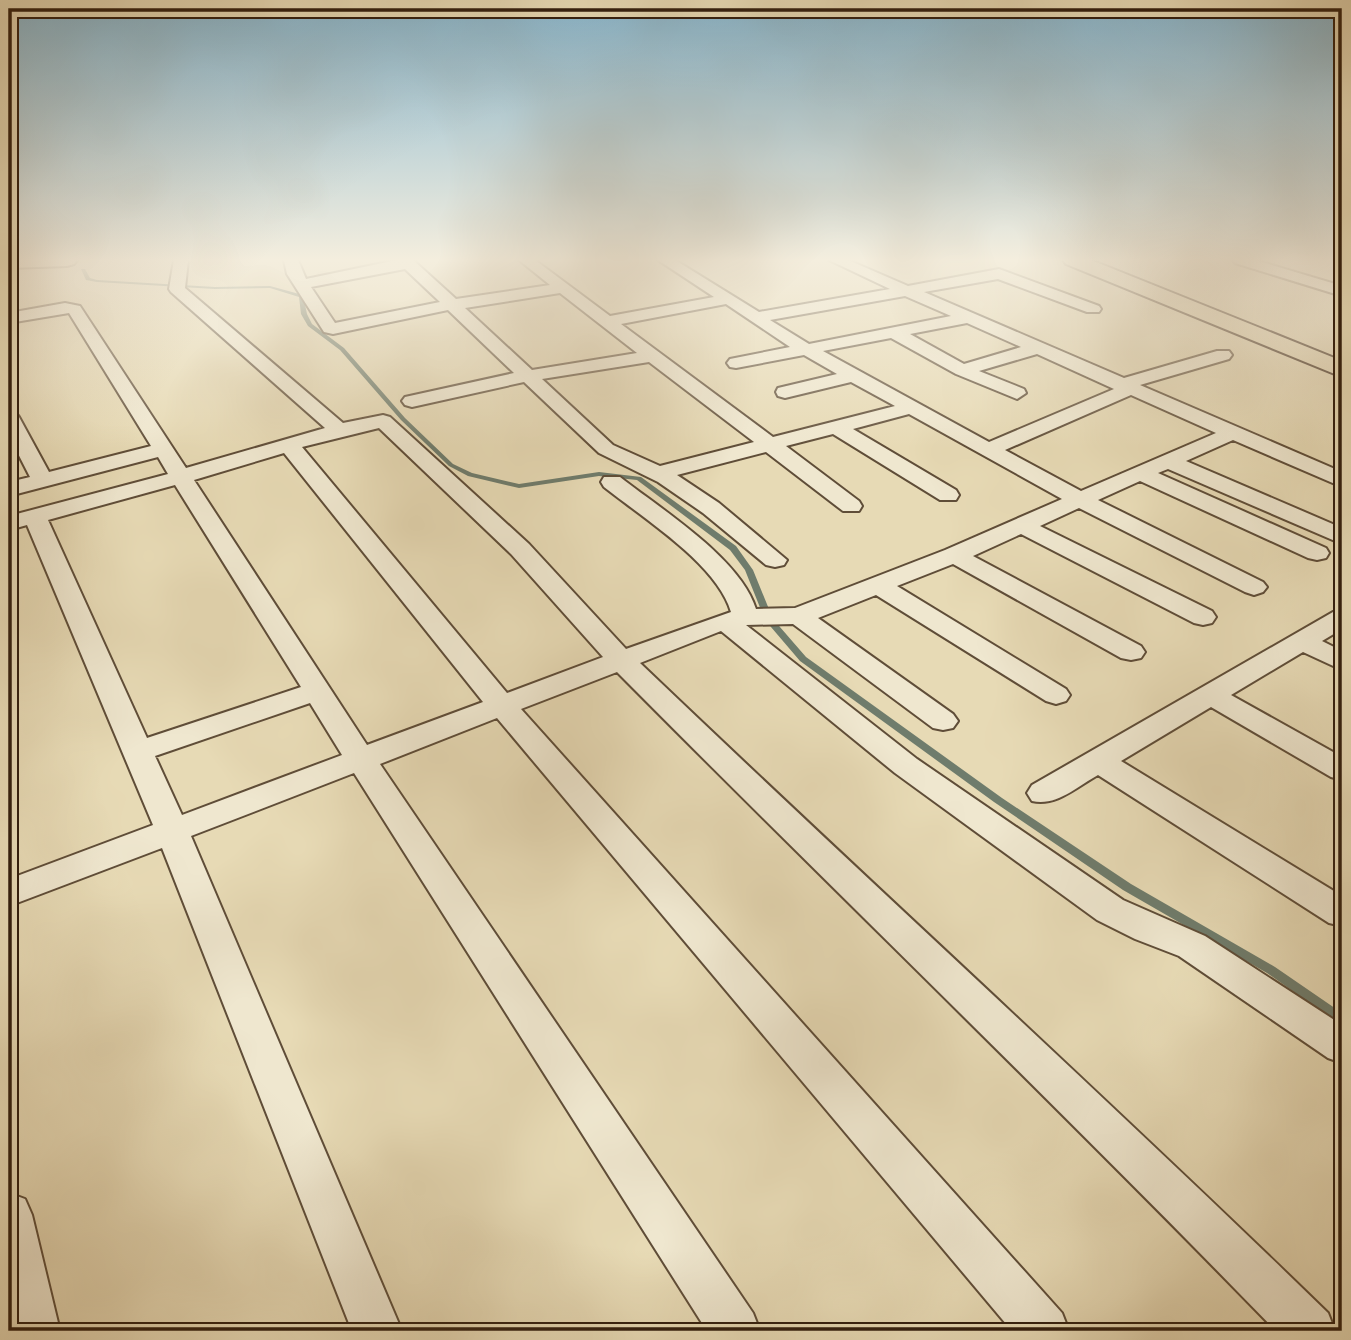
<svg xmlns="http://www.w3.org/2000/svg" width="1351" height="1340" font-family="'IM FELL English',serif">
	<rect width="100%" height="100%" fill="#e7dab5"/>
	<filter id="stains"><feTurbulence type="fractalNoise" baseFrequency=".00286" numOctaves="4"/><feColorMatrix values="0 0 0 0 .2 0 0 0 0 .09 0 0 0 0 .02 0 0 0 .5 -.17"/></filter>
	<radialGradient id="worn" r=".72"><stop offset=".6" stop-color="#630" stop-opacity="0"/><stop offset="1" stop-color="#630" stop-opacity=".3"/></radialGradient>
	<g fill="none" stroke-linecap="round" stroke-linejoin="round">
		<!-- stream -->
		<path fill="#6f7c6c" fill-rule="evenodd" d="M 81,269 L 85,269 L 90,278 L 97,280 L 215,287 L 270,286 L 303,295 L 307,314 L 312,324 L 344,348 L 405,418 L 453,464 L 472,473 L 519,484 L 599,472 L 641,477 L 736,546 L 753,570 L 773,619 L 806,657 L 1002,798 L 1131,884 L 1275,967 L 1342,1013 L 1342,1024 L 1338,1023 L 1267,973 L 1123,890 L 994,802 L 800,661 L 765,620 L 745,570 L 730,550 L 637,480 L 599,476 L 519,488 L 468,476 L 449,466 L 401,420 L 340,350 L 308,326 L 301,314 L 299,297 L 270,288 L 215,289 L 97,282 L 86,280 Z"/>
		<!-- minor casing -->
		<g stroke="#5f4d38" stroke-width="4">
			<path id="minor" d="M 174,260 L 188,260 L 185,288 L 343,423 L 383,415 L 390,417 L 529,544 L 626,649 L 731,612 C 717,564 643,518 604,487 L 601,482 L 604,477 L 620,477 C 662,510 740,558 756,609 L 795,608 L 945,550 L 1062,499 L 909,414 L 853,429 L 956,490 L 959,495 L 956,500 L 940,500 L 833,434 L 786,446 L 859,501 L 862,506 L 859,511 L 843,511 L 766,452 L 677,475 L 719,503 L 787,560 L 784,565 L 775,567 L 766,565 L 703,513 L 658,482 L 599,453 L 524,382 L 412,407 L 405,405 L 402,401 L 405,397 L 514,373 L 448,310 L 333,334 L 324,332 L 287,274 L 284,260 L 298,260 L 306,279 L 397,260 L 413,260 L 456,299 L 550,285 L 519,260 L 535,260 L 610,316 L 714,297 L 658,260 L 675,260 L 759,312 L 890,289 L 829,260 L 848,260 L 908,286 L 999,269 L 1099,306 L 1101,309 L 1099,312 L 1087,312 L 998,279 L 924,292 L 1124,378 L 1217,351 L 1229,351 L 1232,355 L 1229,359 L 1140,385 L 1342,472 L 1342,487 L 1233,440 L 1186,461 L 1342,528 L 1342,544 L 1168,469 L 1158,473 L 1326,548 L 1329,553 L 1326,558 L 1317,560 L 1308,558 L 1140,481 L 1098,500 L 1263,582 L 1267,587 L 1263,592 L 1254,595 L 1245,592 L 1079,508 L 1040,526 L 1212,611 L 1216,617 L 1212,623 L 1203,625 L 1194,623 L 1021,534 L 973,556 L 1141,646 L 1145,652 L 1141,658 L 1131,660 L 1121,658 L 953,564 L 897,586 L 1066,689 L 1070,695 L 1066,701 L 1056,704 L 1046,701 L 876,595 L 818,618 L 953,714 L 958,721 L 953,728 L 943,730 L 933,728 L 793,624 L 746,625 L 917,759 L 1123,900 L 1205,936 L 1342,1025 L 1342,1063 L 1328,1058 L 1179,956 L 1135,939 L 1097,920 L 895,773 L 721,631 L 640,663 C 868,881 1102,1093 1328,1313 L 1335,1331 L 1276,1331 C 1060,1108 836,893 617,672 L 521,709 L 1062,1313 L 1069,1331 L 1012,1331 L 497,718 L 380,764 L 753,1313 L 760,1331 L 707,1331 L 354,773 L 191,836 L 402,1331 L 352,1331 L 162,848 L 9,906 L 9,879 L 153,825 L 27,525 L 9,530 L 9,516 L 168,474 L 158,457 L 9,496 L 9,482 L 30,477 L 9,436 L 9,411 L 16,413 L 19,417 L 49,472 L 151,446 L 69,313 L 9,323 L 9,313 L 65,303 L 80,306 L 186,468 L 325,428 L 171,292 L 169,289 ZM 405,269 L 440,302 L 335,323 L 311,287 ZM 560,293 L 637,353 L 532,370 L 465,308 ZM 905,296 L 951,316 L 809,344 L 770,320 ZM 726,304 L 790,347 L 730,359 L 727,363 L 730,367 L 736,368 L 804,355 L 837,374 L 778,388 L 776,392 L 778,396 L 785,398 L 851,382 L 895,406 L 773,437 L 621,324 ZM 967,323 L 1021,347 L 964,364 L 910,334 ZM 891,338 L 956,374 L 1017,399 L 1026,393 L 1024,389 L 979,371 L 1037,354 L 1114,389 L 989,442 L 823,351 ZM 649,362 L 754,442 L 660,466 L 613,445 L 542,379 ZM 1131,395 L 1216,433 L 1081,491 L 1005,450 ZM 379,428 L 511,554 L 603,657 L 507,693 L 302,447 ZM 284,453 L 483,702 L 367,745 L 194,480 ZM 175,485 L 301,687 L 147,738 L 48,520 ZM 310,703 L 342,755 L 182,815 L 155,756 Z
				M 1233,260 L 1255,260 L 1342,286 L 1342,296 L 1235,263 Z
				M 1342,610 L 1342,629 L 1322,641 L 1342,651 L 1342,670 L 1303,652 L 1231,695 L 1342,757 L 1342,780 L 1331,777 L 1211,707 L 1121,761 L 1342,896 L 1342,926 L 1329,923 L 1098,775 C 1078,786 1056,807 1032,801 L 1027,793 L 1032,785 L 1333,612 Z
				M 9,1193 L 25,1199 L 32,1215 L 60,1331 L 10,1331 Z"/>
		</g>
		<!-- primary casing -->
		<g stroke="#321e0e" stroke-width="4">
			<path id="primary" d="M 9,260 L 77,260 L 74,264 L 67,266 L 9,268 Z
				M 1063,260 L 1091,260 L 1342,361 L 1342,377 L 1066,264 Z"/>
		</g>
		<!-- minor -->
		<use href="#minor" fill="#efe7cf" fill-rule="evenodd"/>
		<!-- primary -->
		<use href="#primary" fill="#e7dab5" fill-rule="evenodd"/>
	</g>
	<!-- sky -->
	<linearGradient id="sky" x2="0" y2="1"><stop stop-color="#87b7d0"/><stop offset="0.58" stop-color="#f4eede"/><stop offset="1" stop-color="#f4eede" stop-opacity="0"/></linearGradient>
	<rect width="1351" height="448" fill="url(#sky)"/>
	<!-- margin -->
	<rect width="1351" height="1340" fill="none" stroke="#e7dab5" stroke-width="35"/>
	<rect x="10" y="10" width="1330" height="1319" fill="none" stroke="#321e0e" stroke-width="3.5"/>
	<rect x="18" y="18" width="1316" height="1305" fill="none" stroke="#321e0e" stroke-width="2"/>
	<rect width="100%" height="100%" filter="url(#stains)"/>
	<rect width="100%" height="100%" fill="url(#worn)"/>
</svg>
